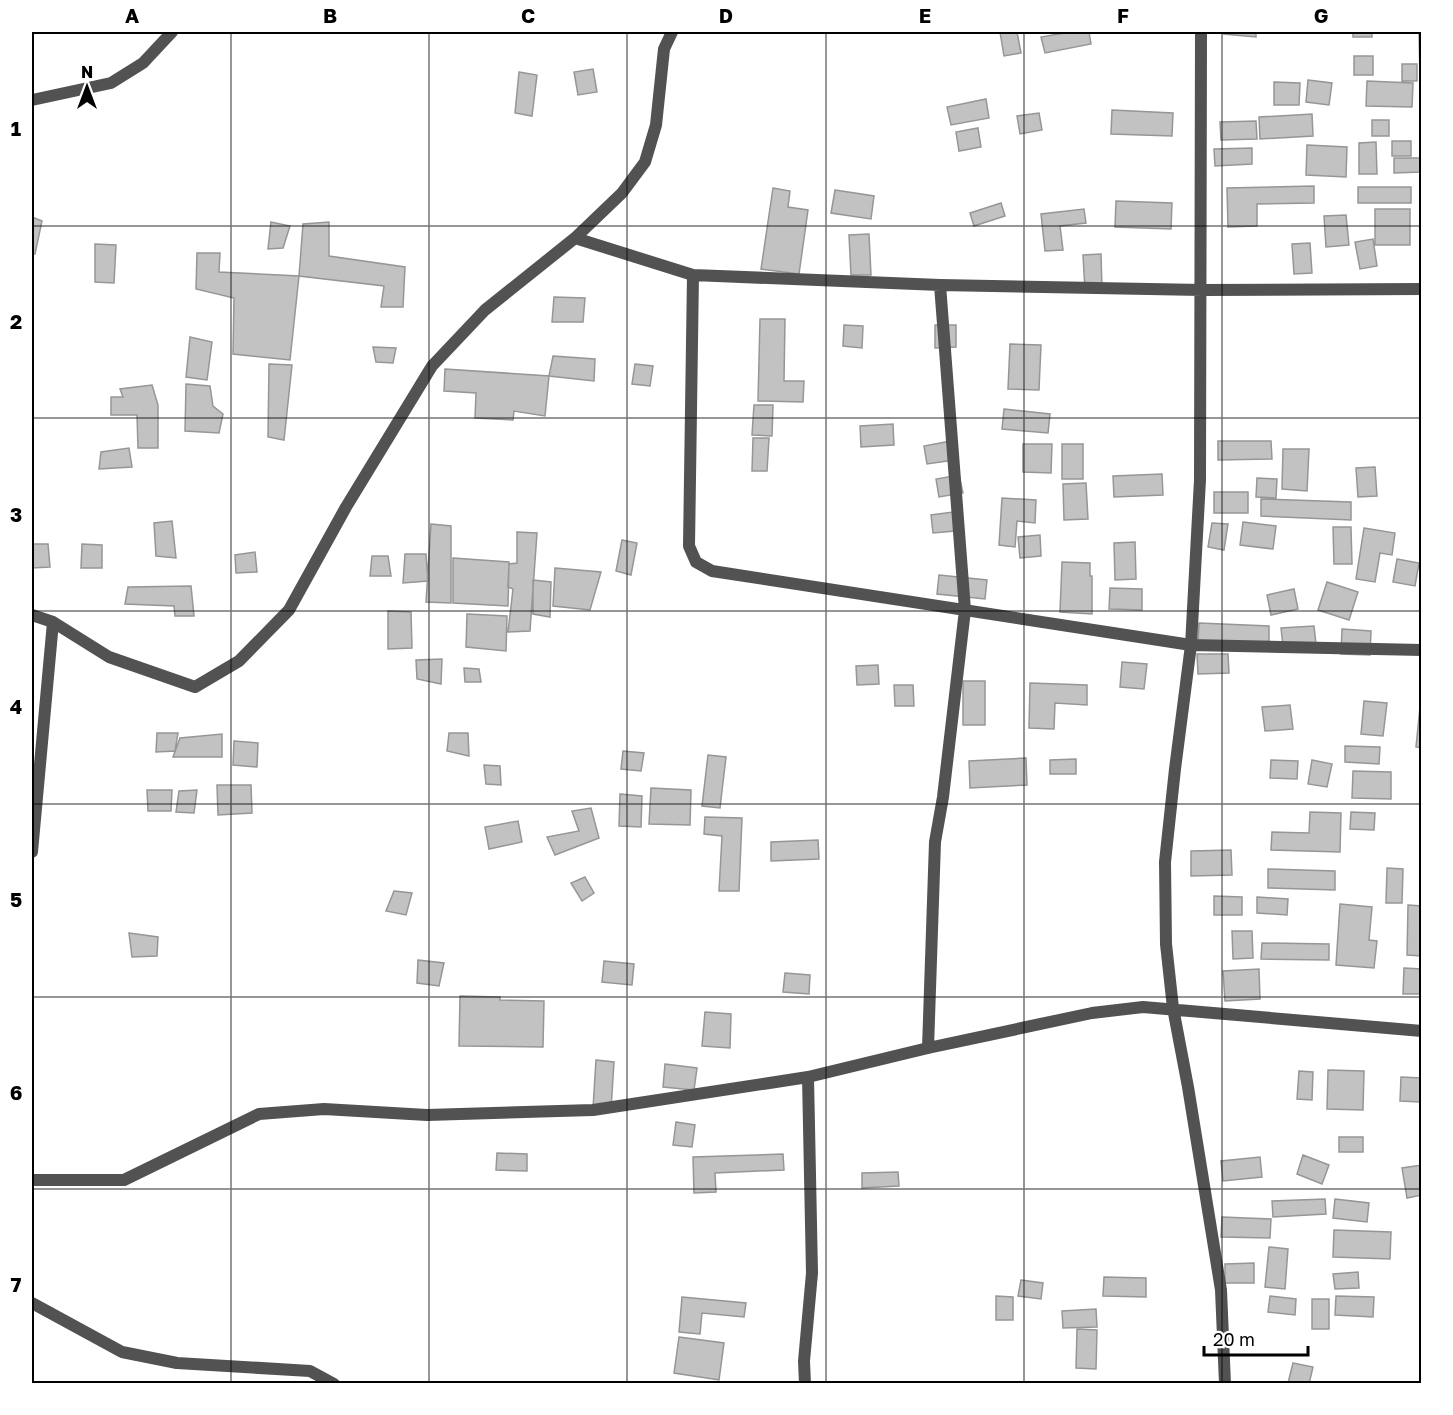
<svg xmlns="http://www.w3.org/2000/svg" width="1453" height="1415" font-family="'Golos Text',sans-serif">
	<rect width="100%" height="100%" fill="#fff"/>
	<!-- building -->
	<path fill="#c2c2c2" stroke="#969696" stroke-width="1.5" d="M 1000,32 L 1017,32 L 1021,53 L 1004,56 Z
		M 1070,32 L 1089,32 L 1091,44 L 1045,53 L 1041,37 Z
		M 1225,32 L 1256,32 L 1256,37 L 1224,34 Z
		M 1353,32 L 1372,32 L 1372,37 L 1353,37 Z
		M 1419,32 L 1422,32 L 1422,79 L 1420,79 Z
		M 1354,56 L 1373,56 L 1373,75 L 1354,75 Z
		M 1402,64 L 1417,64 L 1417,81 L 1402,81 Z
		M 593,69 L 597,92 L 578,95 L 574,72 Z
		M 519,72 L 537,75 L 532,116 L 515,113 Z
		M 1308,80 L 1332,83 L 1329,105 L 1306,102 Z
		M 1367,81 L 1413,83 L 1412,107 L 1366,106 Z
		M 1274,82 L 1300,83 L 1299,105 L 1274,105 Z
		M 986,99 L 989,118 L 951,125 L 947,107 Z
		M 1112,110 L 1173,113 L 1172,136 L 1111,134 Z
		M 1039,113 L 1042,130 L 1020,134 L 1017,116 Z
		M 1312,114 L 1313,136 L 1260,139 L 1259,117 Z
		M 1372,120 L 1389,120 L 1389,136 L 1372,136 Z
		M 1256,121 L 1257,139 L 1221,140 L 1220,122 Z
		M 978,128 L 981,147 L 959,151 L 956,132 Z
		M 1392,141 L 1411,141 L 1411,156 L 1392,156 Z
		M 1376,142 L 1377,174 L 1359,174 L 1359,143 Z
		M 1307,145 L 1347,147 L 1346,177 L 1306,175 Z
		M 1252,148 L 1252,164 L 1215,166 L 1214,149 Z
		M 1394,158 L 1422,158 L 1422,172 L 1394,173 Z
		M 1314,186 L 1314,203 L 1257,204 L 1257,226 L 1228,227 L 1227,188 Z
		M 1358,187 L 1411,187 L 1411,203 L 1358,203 Z
		M 773,188 L 790,191 L 788,207 L 808,210 L 799,274 L 761,269 Z
		M 835,190 L 874,196 L 871,219 L 831,213 Z
		M 1116,201 L 1172,203 L 1171,229 L 1115,227 Z
		M 1001,203 L 1005,216 L 974,226 L 970,213 Z
		M 1084,209 L 1086,223 L 1060,226 L 1063,250 L 1045,251 L 1041,214 Z
		M 1375,209 L 1410,209 L 1410,245 L 1375,245 Z
		M 1346,215 L 1349,245 L 1326,247 L 1324,216 Z
		M 32,217 L 42,221 L 35,254 L 32,254 Z
		M 271,222 L 290,226 L 283,248 L 268,249 Z
		M 329,222 L 329,256 L 405,267 L 403,307 L 381,307 L 384,286 L 299,276 L 303,224 Z
		M 869,234 L 871,275 L 851,275 L 849,235 Z
		M 1373,239 L 1377,266 L 1360,269 L 1355,242 Z
		M 1310,243 L 1312,273 L 1294,274 L 1292,244 Z
		M 95,244 L 116,245 L 114,283 L 95,282 Z
		M 197,253 L 220,253 L 219,272 L 299,276 L 290,360 L 233,354 L 234,298 L 196,289 Z
		M 1101,254 L 1102,289 L 1085,290 L 1083,255 Z
		M 554,297 L 585,298 L 583,322 L 552,322 Z
		M 760,319 L 785,319 L 784,381 L 804,381 L 803,402 L 758,401 Z
		M 844,325 L 863,326 L 862,348 L 843,346 Z
		M 935,325 L 956,325 L 956,347 L 935,348 Z
		M 190,337 L 212,342 L 207,380 L 186,377 Z
		M 1010,344 L 1041,345 L 1039,390 L 1008,389 Z
		M 373,347 L 396,348 L 393,363 L 376,362 Z
		M 553,356 L 595,359 L 594,381 L 549,376 Z
		M 269,364 L 292,365 L 284,440 L 268,437 Z
		M 635,364 L 653,366 L 650,386 L 632,384 Z
		M 445,369 L 549,376 L 545,416 L 514,411 L 513,420 L 475,418 L 476,393 L 444,391 Z
		M 186,384 L 210,386 L 213,406 L 223,414 L 219,433 L 185,431 Z
		M 152,385 L 158,405 L 158,448 L 138,448 L 137,415 L 111,415 L 111,397 L 123,397 L 120,389 Z
		M 754,405 L 773,405 L 772,436 L 752,435 Z
		M 1004,409 L 1050,414 L 1048,433 L 1002,429 Z
		M 893,424 L 894,445 L 861,447 L 860,426 Z
		M 753,438 L 769,438 L 767,471 L 752,471 Z
		M 951,441 L 954,460 L 927,464 L 924,446 Z
		M 1218,441 L 1271,441 L 1272,459 L 1218,460 Z
		M 1023,444 L 1052,444 L 1051,473 L 1023,472 Z
		M 1062,444 L 1083,444 L 1083,479 L 1062,479 Z
		M 129,448 L 132,467 L 99,469 L 101,452 Z
		M 1283,449 L 1309,449 L 1307,491 L 1282,489 Z
		M 1375,467 L 1377,496 L 1358,497 L 1356,468 Z
		M 1162,474 L 1163,495 L 1114,497 L 1113,476 Z
		M 959,475 L 963,493 L 939,497 L 936,479 Z
		M 1257,478 L 1277,479 L 1276,498 L 1256,497 Z
		M 1086,483 L 1088,519 L 1064,520 L 1063,484 Z
		M 1214,492 L 1248,492 L 1248,513 L 1214,513 Z
		M 1002,498 L 1036,500 L 1035,523 L 1017,521 L 1015,547 L 999,545 Z
		M 1261,499 L 1351,502 L 1351,520 L 1261,516 Z
		M 953,512 L 955,531 L 933,533 L 931,515 Z
		M 172,521 L 176,558 L 156,556 L 154,523 Z
		M 1243,522 L 1276,526 L 1273,549 L 1240,545 Z
		M 1212,523 L 1228,524 L 1224,550 L 1208,547 Z
		M 431,524 L 451,526 L 451,603 L 426,602 Z
		M 1333,527 L 1351,527 L 1352,564 L 1334,564 Z
		M 1364,528 L 1395,533 L 1392,555 L 1380,553 L 1375,582 L 1356,579 Z
		M 517,532 L 537,533 L 530,631 L 508,632 L 513,589 L 508,587 L 509,564 L 517,563 Z
		M 1040,535 L 1041,556 L 1020,558 L 1018,537 Z
		M 622,540 L 637,543 L 631,575 L 616,571 Z
		M 1135,542 L 1136,579 L 1115,580 L 1114,543 Z
		M 32,544 L 48,544 L 50,567 L 32,568 Z
		M 82,544 L 102,545 L 102,568 L 81,568 Z
		M 255,552 L 257,572 L 236,573 L 235,555 Z
		M 405,554 L 426,554 L 428,581 L 403,583 Z
		M 372,556 L 388,556 L 391,576 L 370,576 Z
		M 453,558 L 509,562 L 508,606 L 453,603 Z
		M 1397,559 L 1419,563 L 1415,586 L 1393,582 Z
		M 1062,562 L 1090,563 L 1090,576 L 1092,576 L 1092,614 L 1060,612 Z
		M 555,568 L 601,572 L 590,610 L 553,606 Z
		M 939,575 L 987,580 L 985,599 L 937,594 Z
		M 533,580 L 551,582 L 550,617 L 533,614 Z
		M 1327,582 L 1358,592 L 1349,620 L 1318,610 Z
		M 191,586 L 194,616 L 175,616 L 174,606 L 125,604 L 128,587 Z
		M 1110,588 L 1142,589 L 1142,610 L 1109,609 Z
		M 1294,589 L 1298,609 L 1271,615 L 1267,595 Z
		M 388,611 L 411,612 L 412,648 L 388,649 Z
		M 467,614 L 507,616 L 506,651 L 466,647 Z
		M 1199,623 L 1269,626 L 1269,643 L 1198,641 Z
		M 1314,626 L 1316,644 L 1283,646 L 1281,628 Z
		M 1342,629 L 1371,631 L 1370,655 L 1341,654 Z
		M 1197,654 L 1228,654 L 1229,673 L 1198,674 Z
		M 442,659 L 441,684 L 417,679 L 416,660 Z
		M 1122,662 L 1147,664 L 1144,689 L 1120,687 Z
		M 878,665 L 879,684 L 857,685 L 856,666 Z
		M 464,668 L 479,669 L 481,682 L 465,682 Z
		M 963,681 L 985,681 L 985,725 L 963,725 Z
		M 1030,683 L 1087,685 L 1087,705 L 1055,703 L 1054,729 L 1029,728 Z
		M 894,685 L 913,685 L 914,706 L 895,706 Z
		M 1364,701 L 1387,703 L 1383,736 L 1361,734 Z
		M 1290,705 L 1293,729 L 1265,731 L 1262,707 Z
		M 1420,707 L 1422,708 L 1422,748 L 1416,747 Z
		M 157,733 L 178,733 L 175,751 L 156,752 Z
		M 449,733 L 468,733 L 469,756 L 447,751 Z
		M 222,734 L 222,757 L 173,757 L 180,738 Z
		M 234,741 L 258,743 L 257,767 L 233,765 Z
		M 1345,746 L 1380,747 L 1379,764 L 1345,762 Z
		M 623,751 L 644,753 L 641,771 L 621,769 Z
		M 708,755 L 726,757 L 720,808 L 702,806 Z
		M 1026,758 L 1027,785 L 970,788 L 969,761 Z
		M 1076,759 L 1076,774 L 1050,774 L 1050,760 Z
		M 1271,760 L 1298,761 L 1297,779 L 1270,778 Z
		M 1312,760 L 1332,764 L 1327,787 L 1308,784 Z
		M 484,765 L 500,766 L 501,785 L 486,784 Z
		M 1353,771 L 1391,772 L 1391,799 L 1352,798 Z
		M 217,785 L 251,785 L 252,813 L 218,815 Z
		M 651,788 L 691,790 L 690,825 L 649,824 Z
		M 147,790 L 172,790 L 171,811 L 148,811 Z
		M 197,790 L 194,813 L 176,812 L 179,791 Z
		M 620,794 L 642,796 L 641,827 L 619,826 Z
		M 591,808 L 599,838 L 555,855 L 547,837 L 579,831 L 572,811 Z
		M 1310,812 L 1341,813 L 1340,852 L 1271,850 L 1272,832 L 1309,833 Z
		M 1351,812 L 1375,813 L 1374,830 L 1350,829 Z
		M 705,817 L 742,818 L 739,891 L 719,891 L 722,836 L 704,834 Z
		M 518,821 L 522,842 L 489,849 L 485,827 Z
		M 818,840 L 819,859 L 771,861 L 771,842 Z
		M 1231,850 L 1232,875 L 1191,876 L 1191,851 Z
		M 1387,868 L 1403,869 L 1402,903 L 1386,903 Z
		M 1268,869 L 1335,871 L 1335,890 L 1268,888 Z
		M 585,877 L 594,893 L 582,901 L 571,883 Z
		M 394,891 L 412,893 L 406,915 L 386,911 Z
		M 1214,896 L 1242,897 L 1242,915 L 1214,915 Z
		M 1257,897 L 1288,899 L 1287,915 L 1257,913 Z
		M 1340,904 L 1372,907 L 1369,940 L 1377,941 L 1374,968 L 1336,965 Z
		M 1408,905 L 1422,906 L 1422,956 L 1407,955 Z
		M 1232,931 L 1252,931 L 1253,958 L 1233,959 Z
		M 129,933 L 158,937 L 157,956 L 132,957 Z
		M 1262,943 L 1329,944 L 1329,960 L 1261,959 Z
		M 418,960 L 444,963 L 439,986 L 417,983 Z
		M 604,961 L 634,964 L 632,985 L 602,982 Z
		M 1404,968 L 1422,969 L 1422,994 L 1403,994 Z
		M 1259,969 L 1260,999 L 1225,1001 L 1223,971 Z
		M 785,973 L 810,975 L 809,994 L 783,992 Z
		M 460,996 L 500,997 L 500,1000 L 544,1001 L 543,1047 L 459,1046 Z
		M 705,1012 L 731,1014 L 730,1048 L 702,1046 Z
		M 596,1060 L 614,1062 L 611,1109 L 593,1108 Z
		M 665,1064 L 697,1068 L 694,1090 L 663,1087 Z
		M 1328,1070 L 1364,1071 L 1363,1110 L 1327,1109 Z
		M 1299,1071 L 1313,1072 L 1312,1100 L 1297,1099 Z
		M 1401,1077 L 1421,1078 L 1420,1102 L 1400,1101 Z
		M 676,1122 L 695,1125 L 692,1147 L 673,1145 Z
		M 1339,1137 L 1363,1137 L 1363,1152 L 1339,1152 Z
		M 497,1153 L 527,1154 L 527,1171 L 496,1170 Z
		M 783,1154 L 784,1170 L 715,1173 L 716,1192 L 694,1193 L 693,1157 Z
		M 1303,1155 L 1329,1165 L 1322,1184 L 1297,1174 Z
		M 1260,1157 L 1262,1177 L 1223,1181 L 1221,1161 Z
		M 1422,1165 L 1422,1195 L 1407,1198 L 1402,1168 Z
		M 898,1172 L 899,1186 L 862,1188 L 862,1173 Z
		M 1325,1199 L 1326,1214 L 1273,1217 L 1272,1201 Z
		M 1335,1199 L 1369,1203 L 1367,1222 L 1333,1218 Z
		M 1222,1217 L 1271,1219 L 1270,1238 L 1221,1237 Z
		M 1334,1230 L 1391,1232 L 1390,1259 L 1333,1257 Z
		M 1269,1247 L 1288,1249 L 1285,1289 L 1265,1287 Z
		M 1254,1263 L 1254,1283 L 1225,1283 L 1225,1264 Z
		M 1358,1272 L 1359,1288 L 1335,1289 L 1333,1274 Z
		M 1104,1277 L 1146,1278 L 1146,1297 L 1103,1296 Z
		M 1021,1280 L 1043,1283 L 1041,1299 L 1018,1296 Z
		M 996,1296 L 1013,1297 L 1013,1320 L 996,1320 Z
		M 1270,1296 L 1296,1299 L 1295,1315 L 1268,1312 Z
		M 1336,1296 L 1374,1297 L 1373,1317 L 1335,1315 Z
		M 682,1297 L 746,1303 L 744,1317 L 702,1313 L 700,1334 L 679,1332 Z
		M 1312,1299 L 1329,1299 L 1329,1329 L 1312,1329 Z
		M 1096,1309 L 1097,1327 L 1063,1328 L 1062,1311 Z
		M 1077,1329 L 1097,1330 L 1096,1369 L 1076,1368 Z
		M 679,1337 L 724,1343 L 719,1380 L 674,1373 Z
		M 1293,1363 L 1313,1367 L 1309,1384 L 1288,1383 Z"/>
	<g fill="none" stroke-linecap="round" stroke-linejoin="round">
		<!-- street -->
		<path stroke="#525252" stroke-width="12" d="M 1201,32 L 1200,480 L 1191,645 L 1175,769 L 1165,862 L 1166,944 L 1173,1008 L 1188,1087 L 1221,1290 L 1225,1384
			M 32,100 L 111,83 L 143,63 L 172,32
			M 575,238 L 693,275 L 940,285 L 1202,290 L 1422,289
			M 693,275 L 689,546 L 696,562 L 712,571 L 1191,645 L 1422,650
			M 32,615 L 53,622 L 109,657 L 195,687 L 239,661 L 289,610 L 346,507 L 432,366 L 485,310 L 575,238 L 622,193 L 645,162 L 656,125 L 664,49 L 672,32
			M 32,852 L 53,622
			M 928,1048 L 935,842 L 943,797 L 965,610 L 940,285
			M 32,1180 L 124,1180 L 259,1114 L 324,1109 L 427,1115 L 593,1110 L 808,1077 L 928,1048 L 1092,1013 L 1143,1007 L 1422,1031
			M 32,1303 L 122,1352 L 177,1363 L 310,1371 L 334,1384
			M 805,1384 L 804,1361 L 812,1273 L 808,1077"/>
	</g>
	<!-- grid -->
	<path fill="none" stroke="#000" stroke-width="1.5" stroke-opacity="0.55" d="M 231,32 L 231,1384M 429,32 L 429,1384M 627,32 L 627,1384M 826,32 L 826,1384M 1024,32 L 1024,1384M 1222,32 L 1222,1384M 32,226 L 1422,226M 32,418 L 1422,418M 32,611 L 1422,611M 32,804 L 1422,804M 32,997 L 1422,997M 32,1189 L 1422,1189"/>
	<!-- border -->
	<rect width="1453" height="1415" fill="none" stroke="#ffffff" stroke-width="66"/>
	<!-- north arrow -->
	<g transform="translate(87 87)" stroke="#ffffff" stroke-width="4.5" paint-order="stroke">
	<path d="M0-4.5L10 22L0 15L-10 22Z" fill="#000000"/>
	<text y="-9" font-size="16" font-weight="bold" text-anchor="middle" fill="#000000">N</text>
	</g>
	<!-- scale -->
	<path d="M1204 1346v9h104v-9" fill="none" stroke="#000000" stroke-width="3"/>
	<text x="1213" y="1346" font-size="18" fill="#000000" stroke="#ffffff" stroke-width="4.5" paint-order="stroke">20 m</text>
	<rect x="33" y="33" width="1387" height="1349" fill="none" stroke="#000" stroke-width="2"/>
	<g font-size="20" text-anchor="middle" font-weight="bold" fill="#000">
		<text x="132" y="23">A</text>
		<text x="330" y="23">B</text>
		<text x="528" y="23">C</text>
		<text x="726" y="23">D</text>
		<text x="925" y="23">E</text>
		<text x="1123" y="23">F</text>
		<text x="1321" y="23">G</text>
		<text x="16" y="136">1</text>
		<text x="16" y="329">2</text>
		<text x="16" y="522">3</text>
		<text x="16" y="714">4</text>
		<text x="16" y="907">5</text>
		<text x="16" y="1100">6</text>
		<text x="16" y="1292">7</text>
	</g>
</svg>
